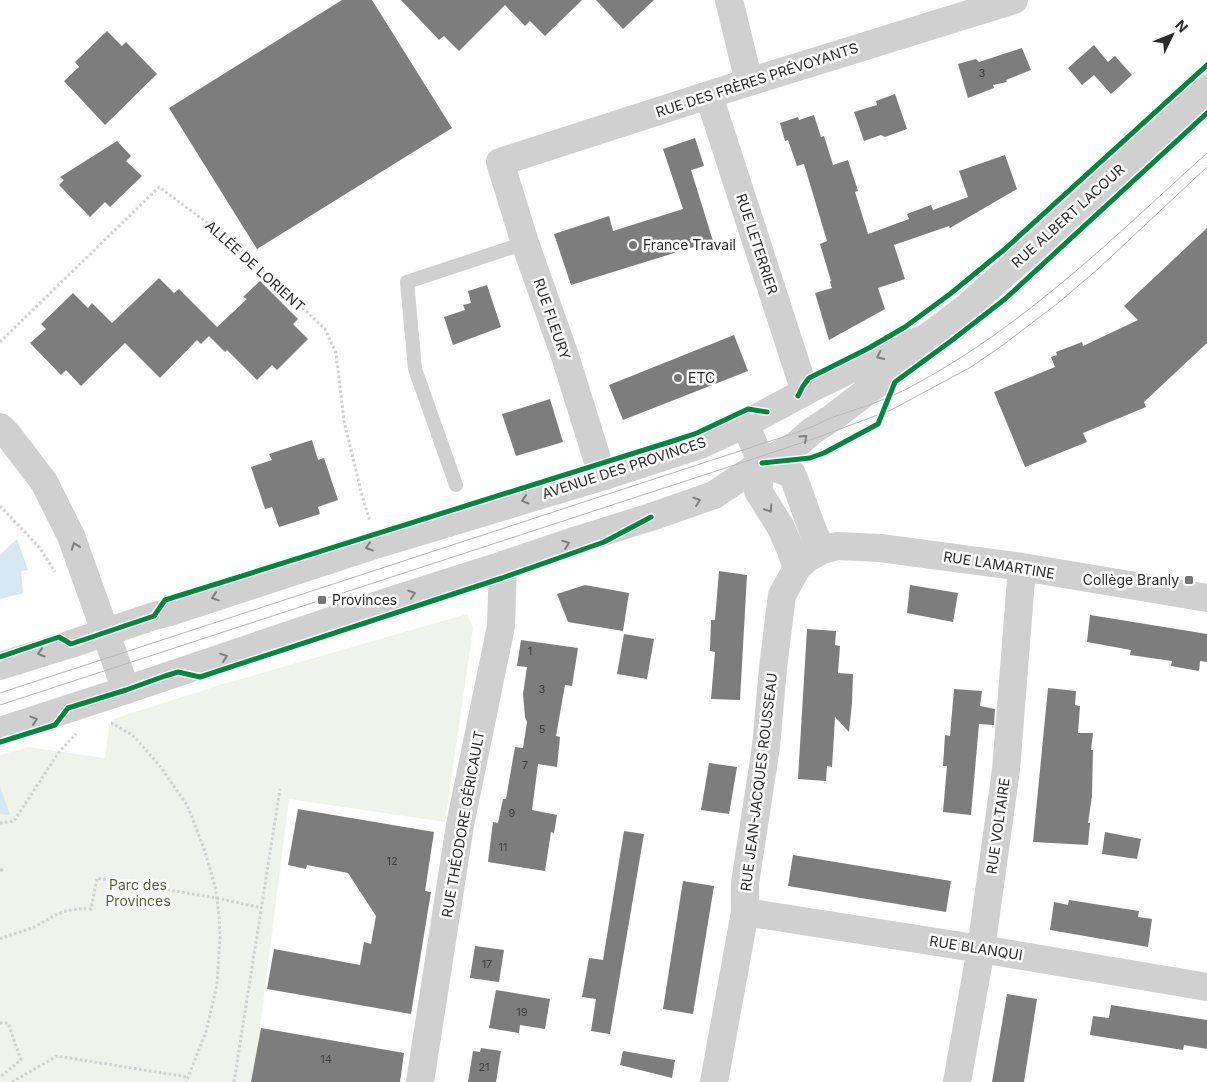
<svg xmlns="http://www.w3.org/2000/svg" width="1207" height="1082" font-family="Inter,sans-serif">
	<rect width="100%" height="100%" fill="#fff"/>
	<!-- green -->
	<path fill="#f0f3ea" d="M 467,614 L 473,628 L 445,822 L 289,799 L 253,1082 L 0,1082 L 0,755 L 28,747 L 105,758 L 109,727 L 116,718 L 220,685 Z"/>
	<!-- water -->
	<path fill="#d6e8f0" d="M 17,539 L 28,570 L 21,571 L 23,593 L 0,599 L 0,555 Z
		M 0,786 L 10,815 L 0,814 Z"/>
	<!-- building -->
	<path fill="#7d7d7d" d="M 342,0 L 372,0 L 452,128 L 257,249 L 169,108 Z
		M 401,0 L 582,0 L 545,36 L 530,21 L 525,26 L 505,5 L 459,51 L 444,36 L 439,40 Z
		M 596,0 L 654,0 L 623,29 Z
		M 107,31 L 122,46 L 126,42 L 157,74 L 105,125 L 64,81 L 79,67 L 75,62 Z
		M 1094,45 L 1108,62 L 1115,56 L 1132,75 L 1111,94 L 1094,75 L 1082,85 L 1068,68 Z
		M 1022,48 L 1031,70 L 1006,80 L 1007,82 L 993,85 L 994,88 L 968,98 L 958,64 L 976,59 L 979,62 Z
		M 895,94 L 907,129 L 885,137 L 881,135 L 864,141 L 854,112 L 877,105 L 876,101 Z
		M 814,115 L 821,137 L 824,136 L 833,165 L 848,160 L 858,191 L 855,192 L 868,234 L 909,219 L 907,214 L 931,205 L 933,210 L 968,197 L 959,171 L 1005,155 L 1017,189 L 950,228 L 949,226 L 894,245 L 905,279 L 878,288 L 885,309 L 829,340 L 815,293 L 832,288 L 830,282 L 831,281 L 820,244 L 827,241 L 804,164 L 797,166 L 788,140 L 785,141 L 780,123 L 798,117 L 799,120 Z
		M 695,138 L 704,166 L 691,170 L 713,241 L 571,285 L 554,234 L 609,216 L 613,231 L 683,209 L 663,149 Z
		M 117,141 L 131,156 L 126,161 L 142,176 L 110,207 L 105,202 L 90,217 L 59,185 L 64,180 L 60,177 Z
		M 1207,228 L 1207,343 L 1144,402 L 1146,407 L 1083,433 L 1087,442 L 1025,467 L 994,392 L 1055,367 L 1051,357 L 1057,355 L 1056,352 L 1082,342 L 1083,346 L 1138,320 L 1124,306 Z
		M 159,278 L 174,293 L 179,289 L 217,327 L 247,299 L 243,297 L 260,281 L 298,319 L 293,324 L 308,339 L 277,370 L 272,365 L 257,380 L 227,350 L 225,352 L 209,336 L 201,344 L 197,340 L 160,378 L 125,343 L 81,386 L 66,370 L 61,375 L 30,343 L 46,329 L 41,324 L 73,293 L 88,308 L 92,303 L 112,323 Z
		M 487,285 L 501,327 L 453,345 L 444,317 L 465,310 L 463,305 L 471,303 L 468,291 Z
		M 734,335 L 748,371 L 623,420 L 609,385 Z
		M 550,399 L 563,442 L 516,456 L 502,414 Z
		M 312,440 L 318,460 L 324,458 L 338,500 L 318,507 L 320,514 L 279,527 L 272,507 L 265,509 L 251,467 L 272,460 L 269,454 Z
		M 719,571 L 747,575 L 740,700 L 711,699 L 715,652 L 710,651 L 711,620 L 715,620 Z
		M 585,585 L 629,593 L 623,631 L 568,622 L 557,594 Z
		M 910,585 L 958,593 L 953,622 L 907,613 Z
		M 1090,615 L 1207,634 L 1207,662 L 1200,661 L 1199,671 L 1171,666 L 1172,661 L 1130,655 L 1131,650 L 1087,642 Z
		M 807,629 L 836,631 L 835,645 L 840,646 L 838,673 L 853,674 L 852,703 L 849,732 L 835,717 L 832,767 L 827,766 L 826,781 L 798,779 Z
		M 624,634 L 654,639 L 647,679 L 617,674 Z
		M 521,640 L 578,648 L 572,686 L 565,685 L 556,736 L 560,737 L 557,767 L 538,764 L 532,810 L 557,815 L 554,833 L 551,832 L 545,871 L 488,862 L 493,822 L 498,823 L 503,799 L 506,799 L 515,747 L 523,748 L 527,722 L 525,717 L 523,694 L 527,667 L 517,666 Z
		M 1048,688 L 1076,691 L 1075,705 L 1080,706 L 1078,733 L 1093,733 L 1091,750 L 1093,750 L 1092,796 L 1088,823 L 1090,823 L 1088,845 L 1033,842 Z
		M 954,689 L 982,691 L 980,706 L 995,709 L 994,725 L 979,724 L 971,815 L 943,812 L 947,766 L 943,766 L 945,735 L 950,736 Z
		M 709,763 L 737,767 L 729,814 L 701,810 Z
		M 298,809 L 434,832 L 425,891 L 431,892 L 411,1014 L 267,989 L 274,949 L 360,965 L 364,942 L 371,944 L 376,916 L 348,873 L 307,865 L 306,869 L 288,865 Z
		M 624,831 L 644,834 L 610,1034 L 591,1031 L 596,999 L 582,997 L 589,958 L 603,960 Z
		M 1105,832 L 1141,839 L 1137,859 L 1102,854 Z
		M 793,855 L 951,881 L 946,912 L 788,886 Z
		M 683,881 L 714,886 L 693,1014 L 663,1009 Z
		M 1069,900 L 1139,911 L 1138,917 L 1152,919 L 1148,947 L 1050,930 L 1054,902 L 1068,905 Z
		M 475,946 L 504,950 L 499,982 L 470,978 Z
		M 496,990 L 550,999 L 545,1029 L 520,1025 L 519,1033 L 489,1028 Z
		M 1007,994 L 1037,999 L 1024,1082 L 992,1082 Z
		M 1111,1005 L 1207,1020 L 1207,1049 L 1184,1045 L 1183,1050 L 1090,1035 L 1093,1016 L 1109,1018 Z
		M 261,1028 L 404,1053 L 400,1082 L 251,1082 Z
		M 481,1048 L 501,1051 L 496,1082 L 468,1082 L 473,1051 L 480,1052 Z
		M 623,1051 L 675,1060 L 672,1078 L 620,1065 Z"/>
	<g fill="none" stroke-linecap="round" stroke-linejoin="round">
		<!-- path -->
		<path stroke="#d0d0d0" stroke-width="3" stroke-dasharray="2.5 2.5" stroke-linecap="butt" d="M 0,342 L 159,187 L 229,239 L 325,329 L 336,353 L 344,421 L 363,499 L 370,521
			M 0,506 L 39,547 L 55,572
			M 111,723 L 112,723 L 132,735 L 137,740 L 159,765 L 187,805 L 205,851 L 216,890 L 219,917 L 220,937 L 217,984 L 206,1032 L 186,1082
			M 0,823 L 14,821 L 59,752 L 76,734
			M 0,870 L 2,870 L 0,872
			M 0,939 C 11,934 23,932 34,927 C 40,924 46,920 52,917 C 64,910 77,908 91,909 L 97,878 L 217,898 L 262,908
			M 0,1023 L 8,1023 L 21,1060 L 0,1077
			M 12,1082 L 57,1056 L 188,1077
			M 234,1082 L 280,789"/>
		<!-- service -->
		<path stroke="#d0d0d0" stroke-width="14" d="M 456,485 L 415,369 L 407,282 L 525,243"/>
		<!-- minor -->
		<path stroke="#d0d0d0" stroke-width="28" d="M 729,0 L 749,82
			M 709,96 L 805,392
			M 745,424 L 762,463 L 758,491 L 780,526 L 790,548 L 797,568
			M 0,427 L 8,435 L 44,482 L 71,536 L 126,690
			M 762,463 L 792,474 C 803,500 809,526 822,550
			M 604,476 L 599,465 L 565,356 L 525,243 L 500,162 L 749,82 L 1014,0
			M 745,912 L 981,949 L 1207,987
			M 420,1082 L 460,825 L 501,626 L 503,565
			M 714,1082 L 745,912 L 745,883 L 766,747 L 773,668 L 782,595 L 797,568 L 808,558 L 822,550 L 837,546 L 880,548 L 1022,567 L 1207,598
			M 957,1082 L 981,949 L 1006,770 L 1022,567"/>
		<!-- tertiary -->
		<path stroke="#d0d0d0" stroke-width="28" d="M 0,666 L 71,644 L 154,616 L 170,612 L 378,544 L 604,476 L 700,445 L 745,424 L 814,387 L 886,352 L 924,339
			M 0,731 L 126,690 L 396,599 L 503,565 L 577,540 L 651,517 L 714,495 L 762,463 L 796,445 L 812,431 L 832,418 L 903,364 L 925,339 L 966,308 L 1039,243 L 1207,89"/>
		<!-- tram -->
		<path stroke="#b8b8b8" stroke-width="1" d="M 0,693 L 755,446 C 773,440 791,435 809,428 C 817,425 825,420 833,417 C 861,408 889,399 914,385 C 1026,325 1114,237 1207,153
			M 0,705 L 759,457 L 816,438 L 891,410 L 971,367 L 1003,345 L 1058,303 L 1098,269 L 1207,167"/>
		<!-- cycleway casing -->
		<g stroke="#fff" stroke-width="8">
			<path id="cycleway" d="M 798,396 L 803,386 L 809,378 L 869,348 L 905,327 L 950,294 L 1005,249 L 1207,65
				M 762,463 L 810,458 L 824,453 L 878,424 L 895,382 L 951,341 L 1005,299 L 1207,113
				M 0,657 L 59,637 L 71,644 L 154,616 L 165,600 L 676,440 L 697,433 L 748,409 L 767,412
				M 0,742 L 55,725 L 68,708 L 126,690 L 165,676 L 178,672 L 200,677 L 502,578 L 604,542 L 651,517"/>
		</g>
		<!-- cycleway -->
		<use href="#cycleway" stroke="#00873e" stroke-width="5"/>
	</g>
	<!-- one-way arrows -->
	<defs><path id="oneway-chevron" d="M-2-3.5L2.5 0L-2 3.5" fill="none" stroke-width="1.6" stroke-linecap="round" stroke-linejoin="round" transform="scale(1.25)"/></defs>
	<g stroke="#7e7e7e">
		<use href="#oneway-chevron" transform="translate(880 356) rotate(155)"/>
		<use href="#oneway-chevron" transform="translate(804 438) rotate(-42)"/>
		<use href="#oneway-chevron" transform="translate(525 500) rotate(163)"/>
		<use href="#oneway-chevron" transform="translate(697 501) rotate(-19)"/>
		<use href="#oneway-chevron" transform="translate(769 509) rotate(58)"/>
		<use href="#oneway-chevron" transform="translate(566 544) rotate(-19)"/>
		<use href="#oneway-chevron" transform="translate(75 546) rotate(-110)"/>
		<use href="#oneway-chevron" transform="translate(369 547) rotate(162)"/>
		<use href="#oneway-chevron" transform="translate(412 594) rotate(-18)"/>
		<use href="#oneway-chevron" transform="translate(215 597) rotate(162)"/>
		<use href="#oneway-chevron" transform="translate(41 653) rotate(163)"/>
		<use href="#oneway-chevron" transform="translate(224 657) rotate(-19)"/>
		<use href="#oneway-chevron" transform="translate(34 720) rotate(-18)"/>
	</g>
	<!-- markers -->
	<g fill="#757575" stroke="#fff" stroke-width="2">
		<circle cx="633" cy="245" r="5"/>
		<circle cx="678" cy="378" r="5"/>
		<rect x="1184" y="575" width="10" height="10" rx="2.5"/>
		<rect x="317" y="595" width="10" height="10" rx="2.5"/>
	</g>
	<g text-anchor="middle" stroke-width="5" stroke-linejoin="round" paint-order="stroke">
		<!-- number labels -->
		<g font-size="11" fill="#404040">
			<text x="982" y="77">3</text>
			<text x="530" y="655">1</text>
			<text x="542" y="693">3</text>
			<text x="542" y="733">5</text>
			<text x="525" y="769">7</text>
			<text x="512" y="817">9</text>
			<text x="503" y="851">11</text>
			<text x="392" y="865">12</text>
			<text x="487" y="968">17</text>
			<text x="522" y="1016">19</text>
			<text x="326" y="1063">14</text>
			<text x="484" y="1071">21</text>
		</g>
		<!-- street labels -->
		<g font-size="14" fill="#2b2b2b" stroke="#fff">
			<text transform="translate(757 80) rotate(-18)" y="5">RUE DES FRÈRES PRÉVOYANTS</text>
			<text transform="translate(1068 216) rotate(-42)" y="5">RUE ALBERT LACOUR</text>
			<text transform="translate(757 244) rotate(72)" y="5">RUE LETERRIER</text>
			<text transform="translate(255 266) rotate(42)" y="5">ALLÉE DE LORIENT</text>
			<text transform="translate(552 319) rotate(71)" y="5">RUE FLEURY</text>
			<text transform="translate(624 468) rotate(-18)" y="5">AVENUE DES PROVINCES</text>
			<text transform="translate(999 565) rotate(9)" y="5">RUE LAMARTINE</text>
			<text transform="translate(759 782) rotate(-83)" y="5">RUE JEAN-JACQUES ROUSSEAU</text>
			<text transform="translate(463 824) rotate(-80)" y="5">RUE THÉODORE GÉRICAULT</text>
			<text transform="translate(998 826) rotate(-82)" y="5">RUE VOLTAIRE</text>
			<text transform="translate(976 948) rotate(9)" y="5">RUE BLANQUI</text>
		</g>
		<!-- poi labels -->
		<g font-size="14" fill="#2b2b2b" stroke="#fff" text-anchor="start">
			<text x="643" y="250">France Travail</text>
			<text x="688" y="383">ETC</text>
			<text x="1179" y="585" text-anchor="end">Collège Branly</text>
			<text x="332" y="605">Provinces</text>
		</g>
		<!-- park labels -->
		<g font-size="14" fill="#53653b" stroke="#fff">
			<text x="138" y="890">Parc des<tspan x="138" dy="16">Provinces</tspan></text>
		</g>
	</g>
	<!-- north arrow -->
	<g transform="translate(1172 35) rotate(47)" stroke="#ffffff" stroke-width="4" paint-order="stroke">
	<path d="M0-4L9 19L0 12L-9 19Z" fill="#2b2b2b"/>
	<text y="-8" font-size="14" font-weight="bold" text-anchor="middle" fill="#2b2b2b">N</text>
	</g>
</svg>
